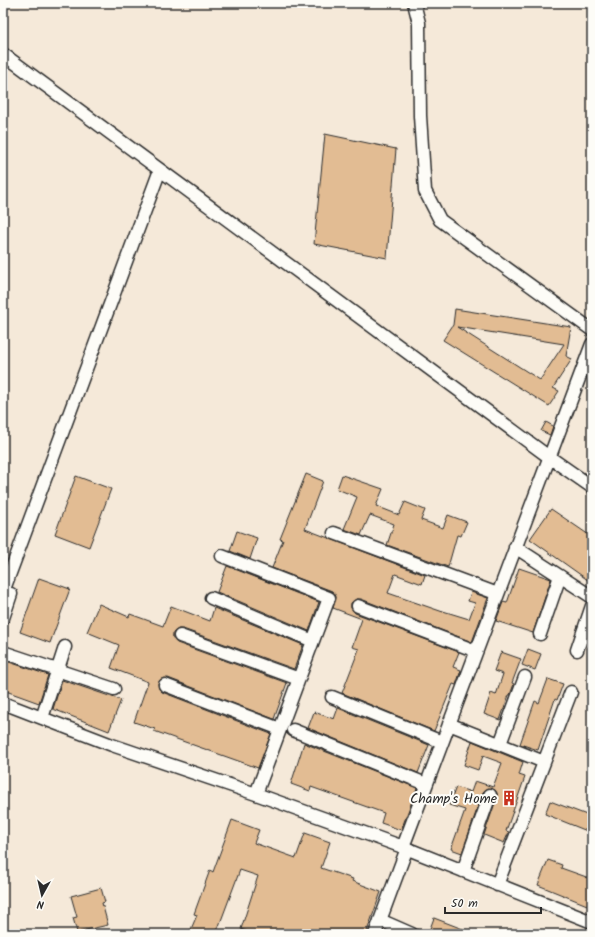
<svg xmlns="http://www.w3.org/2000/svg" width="595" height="937" font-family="Kalam,sans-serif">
	<rect width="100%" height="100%" fill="#f5e9d9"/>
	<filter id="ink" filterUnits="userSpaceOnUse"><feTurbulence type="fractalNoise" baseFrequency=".025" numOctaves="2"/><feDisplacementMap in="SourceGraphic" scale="8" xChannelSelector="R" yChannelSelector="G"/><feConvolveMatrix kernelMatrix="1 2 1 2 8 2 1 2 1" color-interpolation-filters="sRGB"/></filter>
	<g filter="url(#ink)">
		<!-- building -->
		<path fill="#e2bc93" stroke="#2b2b2b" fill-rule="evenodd" d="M 325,134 L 396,149 L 387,258 L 314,244 Z
			M 455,309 L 571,327 L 566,356 L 572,359 L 553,388 L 559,391 L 549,406 L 443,340 L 453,325 ZM 457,327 L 564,344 L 540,380 Z
			M 546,422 L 553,426 L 550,435 L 541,431 Z
			M 306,474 L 323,481 L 305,529 L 425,575 L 422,584 L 395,574 L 388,593 L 443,612 L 443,611 L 469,619 L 475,603 L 468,601 L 471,592 L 488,598 L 472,642 L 361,599 L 356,599 L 351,603 L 351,608 L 355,613 L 459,652 L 453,667 L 461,670 L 456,685 L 453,684 L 434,731 L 342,693 L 359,649 L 352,647 L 362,619 L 333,608 L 336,597 L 332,591 L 272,568 L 283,540 L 280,539 Z
			M 342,475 L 383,489 L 376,506 L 399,515 L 405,502 L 425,510 L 421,520 L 443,528 L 448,515 L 467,522 L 461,536 L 457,535 L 448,567 L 387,545 L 394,524 L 370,515 L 361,535 L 344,529 L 357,497 L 337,489 Z
			M 76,476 L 111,489 L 89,547 L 55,534 Z
			M 551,509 L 592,537 L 592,583 L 530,539 Z
			M 237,531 L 257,538 L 250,559 L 230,551 Z
			M 227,566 L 319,602 L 309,631 L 217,592 Z
			M 519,568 L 551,579 L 533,633 L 496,621 L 503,602 L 507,603 Z
			M 39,578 L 70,589 L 50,643 L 20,632 Z
			M 99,604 L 129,617 L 130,614 L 163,626 L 171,606 L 210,621 L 214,608 L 303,645 L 294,669 L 183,629 L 178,629 L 173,633 L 173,638 L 177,643 L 287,683 L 274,719 L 168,678 L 161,679 L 158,683 L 159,689 L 162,692 L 271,734 L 258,768 L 154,731 L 155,729 L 134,722 L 148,682 L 111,668 L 119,645 L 87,632 Z
			M 528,649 L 541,654 L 535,670 L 522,665 Z
			M 501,652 L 521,659 L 512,683 L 514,684 L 510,695 L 509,695 L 500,720 L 484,714 L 491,693 L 496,695 L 503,674 L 494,671 Z
			M 3,660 L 48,675 L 39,703 L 3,690 Z
			M 548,679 L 563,684 L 557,700 L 555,699 L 538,750 L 520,744 L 535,701 L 539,703 Z
			M 62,680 L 121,700 L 109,731 L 53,709 Z
			M 338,708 L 429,745 L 418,773 L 308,728 L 314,712 L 334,719 Z
			M 472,741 L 523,762 L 519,775 L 525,777 L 506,831 L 509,832 L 504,843 L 484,835 L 497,797 L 497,793 L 495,790 L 488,788 L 483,792 L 462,853 L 451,849 L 465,810 L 449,805 L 456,787 L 471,792 L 475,781 L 493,787 L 502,763 L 483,756 L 478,770 L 464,765 Z
			M 304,743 L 417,788 L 401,830 L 381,823 L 384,813 L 311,787 L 310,791 L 291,784 Z
			M 550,801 L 592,817 L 592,833 L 545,814 Z
			M 232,820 L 259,830 L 254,843 L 296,858 L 305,833 L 330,842 L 321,868 L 353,879 L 352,881 L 381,892 L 366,934 L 254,934 L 241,929 L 258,876 L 240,870 L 216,934 L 189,934 L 197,915 L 194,914 L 210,870 L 213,872 Z
			M 548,860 L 562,865 L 561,868 L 592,879 L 592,907 L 538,885 Z
			M 101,888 L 105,902 L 102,903 L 108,925 L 77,932 L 73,918 L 77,917 L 71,896 Z
			M 434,918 L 473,933 L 473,934 L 428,934 Z"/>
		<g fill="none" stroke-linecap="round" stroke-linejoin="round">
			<!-- minor casing -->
			<g stroke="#2b2b2b" stroke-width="15">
				<path id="minor" d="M 414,3 L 419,23 L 420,116 L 425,191 L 440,220 L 592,330
					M 3,54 L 549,457 L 592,487
					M 334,533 L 498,594
					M 515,547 L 592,597
					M 222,556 L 329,598 L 256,794
					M 3,592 L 160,170
					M 211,598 L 313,641
					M 358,606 L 476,651
					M 3,618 L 11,594
					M 540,634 L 560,576
					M 180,636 L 299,679
					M 577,650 L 592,606
					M 3,652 L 114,689
					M 165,685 L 280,729
					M 332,697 L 442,742
					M 3,703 L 112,745 L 256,794 L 403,847 L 592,922
					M 42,718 L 65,647
					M 449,724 L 544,762
					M 293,730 L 426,784
					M 500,744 L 525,677
					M 403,847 L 592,344
					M 463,871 L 490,795
					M 497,885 L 571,692
					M 380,920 L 412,934
					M 375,934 L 407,848"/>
			</g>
			<!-- minor -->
			<use href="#minor" stroke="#fdfcf7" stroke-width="12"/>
		</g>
	</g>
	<!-- icons -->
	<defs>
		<g id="building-bare" transform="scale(1.2)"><path d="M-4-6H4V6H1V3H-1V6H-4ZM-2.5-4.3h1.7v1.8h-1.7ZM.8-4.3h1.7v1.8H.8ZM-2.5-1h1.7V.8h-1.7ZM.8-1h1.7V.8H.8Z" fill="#c8321e" stroke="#fdfcf7" stroke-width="2.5" paint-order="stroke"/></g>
	</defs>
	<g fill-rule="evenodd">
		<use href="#building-bare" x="509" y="798"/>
	</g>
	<g text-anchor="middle" stroke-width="4" stroke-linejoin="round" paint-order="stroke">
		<!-- poi labels -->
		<g font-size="14" fill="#2b2b2b" stroke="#fdfcf7" text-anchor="end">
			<text x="497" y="803">Champ's Home</text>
		</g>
	</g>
	<!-- margin -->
	<rect width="595" height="937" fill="none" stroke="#fdfcf7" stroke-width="16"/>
	<rect x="8" y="8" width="579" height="921" fill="none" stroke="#2b2b2b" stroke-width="1.5" filter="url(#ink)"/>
	<!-- north arrow -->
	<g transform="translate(42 895) rotate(188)" stroke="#fdfcf7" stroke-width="3" paint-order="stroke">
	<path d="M0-3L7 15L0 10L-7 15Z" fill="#2b2b2b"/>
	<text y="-6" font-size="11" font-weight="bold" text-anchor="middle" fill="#2b2b2b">N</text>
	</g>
	<!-- scale -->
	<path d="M445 907v6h96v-6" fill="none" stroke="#2b2b2b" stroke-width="2"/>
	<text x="451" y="907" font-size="12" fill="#2b2b2b" stroke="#fdfcf7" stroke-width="3" paint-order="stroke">50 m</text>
</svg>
